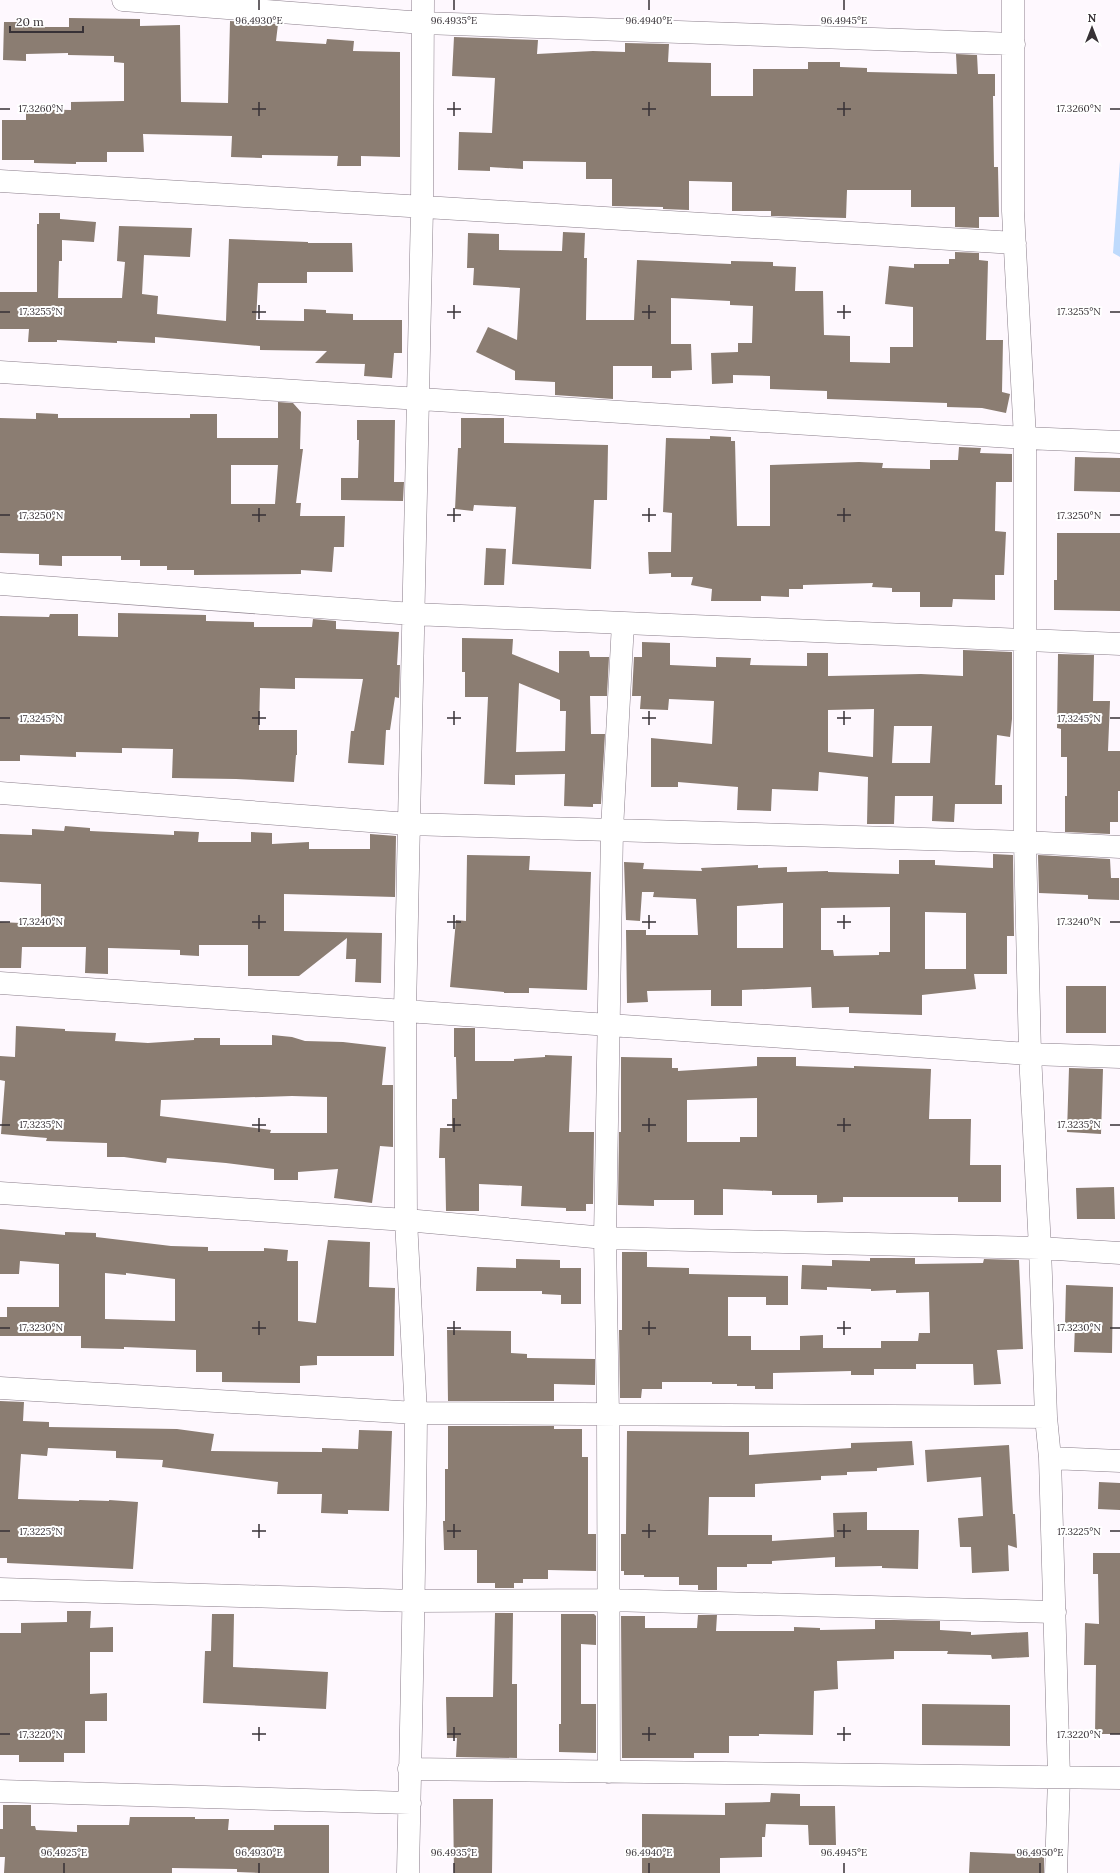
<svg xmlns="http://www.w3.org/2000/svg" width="1120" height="1873" font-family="Lora,serif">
	<rect width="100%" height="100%" fill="#fef8fe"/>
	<!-- water -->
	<path fill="#bedafc" d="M 1120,161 L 1120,257 L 1113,253 Z"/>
	<!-- building -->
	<path fill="#8b7d72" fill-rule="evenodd" d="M 69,18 L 140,19 L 140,26 L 180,25 L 181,102 L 228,103 L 230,21 L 278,24 L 276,41 L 326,44 L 327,39 L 354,41 L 353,51 L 400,52 L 400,157 L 361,156 L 361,166 L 337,166 L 338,156 L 262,155 L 262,158 L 231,157 L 232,136 L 143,134 L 144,152 L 107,152 L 107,162 L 76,162 L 76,164 L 34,163 L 34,160 L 2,160 L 2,120 L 26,120 L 26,109 L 71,110 L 71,102 L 124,101 L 124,63 L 114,62 L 114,56 L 68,55 L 68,53 L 26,54 L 26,61 L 3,60 L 4,22 L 27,22 L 26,27 L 69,27 Z
		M 454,37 L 538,40 L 537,54 L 593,51 L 625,52 L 625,43 L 669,44 L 668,62 L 711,63 L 711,96 L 753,96 L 753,69 L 808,69 L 808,62 L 840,62 L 840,67 L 867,68 L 867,72 L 957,74 L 956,54 L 977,55 L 978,74 L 995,74 L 995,96 L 993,96 L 994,167 L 998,167 L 999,217 L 979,217 L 979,228 L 955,227 L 955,207 L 911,207 L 911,190 L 847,190 L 846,218 L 771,216 L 771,211 L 732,211 L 732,182 L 689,181 L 689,210 L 663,209 L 663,207 L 612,206 L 612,179 L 586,179 L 586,162 L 523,161 L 523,169 L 490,167 L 490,171 L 458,170 L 459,132 L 492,133 L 495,78 L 452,76 Z
		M 39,213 L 60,213 L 60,219 L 96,222 L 94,242 L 62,240 L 62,261 L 59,261 L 58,298 L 122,298 L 125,262 L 117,261 L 119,226 L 192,228 L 190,257 L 144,255 L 142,294 L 158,296 L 157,314 L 226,321 L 229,239 L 308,242 L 308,243 L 352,243 L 353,272 L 307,272 L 307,283 L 258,283 L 256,320 L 304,321 L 304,309 L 326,310 L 326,313 L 353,314 L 353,320 L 402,320 L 402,353 L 394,353 L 392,378 L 364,376 L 365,364 L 315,363 L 327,351 L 260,350 L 260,346 L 155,337 L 155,343 L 117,341 L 117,343 L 57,340 L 57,342 L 28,342 L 29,329 L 0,329 L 0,292 L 37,292 L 37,224 L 39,224 Z
		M 563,232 L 585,233 L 584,258 L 587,258 L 586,320 L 634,320 L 637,260 L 731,264 L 731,261 L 773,262 L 773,266 L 796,267 L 795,291 L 823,291 L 824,335 L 850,336 L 850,362 L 890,363 L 890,347 L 913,347 L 913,307 L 885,304 L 889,266 L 914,268 L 914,264 L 949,264 L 949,259 L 955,259 L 955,252 L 979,253 L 979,260 L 988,261 L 986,340 L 1003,340 L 1002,392 L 1010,394 L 1006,413 L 982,408 L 947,407 L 947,403 L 827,399 L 827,391 L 770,389 L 770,376 L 733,375 L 733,383 L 712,384 L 711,353 L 738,352 L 738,343 L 752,343 L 753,306 L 730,305 L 730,301 L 671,298 L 671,344 L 691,344 L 692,370 L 671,371 L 671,378 L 652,378 L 652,366 L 613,366 L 613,399 L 555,395 L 555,382 L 515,380 L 515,371 L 476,352 L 488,327 L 517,340 L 520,288 L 473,285 L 474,268 L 467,268 L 468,233 L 499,234 L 499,250 L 562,251 Z
		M 278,402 L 293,403 L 301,412 L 300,449 L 303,449 L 296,503 L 301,503 L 300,516 L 345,516 L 344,547 L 334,547 L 332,572 L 301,570 L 301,574 L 194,575 L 194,570 L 167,570 L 167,566 L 140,566 L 140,560 L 121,560 L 121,556 L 62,556 L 62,566 L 39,565 L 39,554 L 0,553 L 0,418 L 36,419 L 36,413 L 58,414 L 58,418 L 190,418 L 190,414 L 217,414 L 217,438 L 278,438 ZM 231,465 L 278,465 L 275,504 L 231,504 Z
		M 461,418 L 504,418 L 504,443 L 608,445 L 607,500 L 594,500 L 591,569 L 512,564 L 516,507 L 474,505 L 473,511 L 455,509 L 458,448 L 461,448 Z
		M 357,420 L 395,420 L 394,482 L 404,482 L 403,501 L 341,500 L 341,478 L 358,478 L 359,440 L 357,440 Z
		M 710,436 L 731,437 L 731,441 L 735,441 L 737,526 L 770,526 L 770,465 L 859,462 L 883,463 L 882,468 L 930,469 L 930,460 L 958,460 L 959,447 L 981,448 L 980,453 L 1012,454 L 1012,482 L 996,482 L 995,531 L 1006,532 L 1004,575 L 995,575 L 995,600 L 953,599 L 952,607 L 920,607 L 920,592 L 892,592 L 892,588 L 872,587 L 873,583 L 803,585 L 803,589 L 789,589 L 789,597 L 761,596 L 761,601 L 711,601 L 712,589 L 691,585 L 693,577 L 671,577 L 671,573 L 649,574 L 648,552 L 671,552 L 672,513 L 663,512 L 666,438 L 710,439 Z
		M 1075,457 L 1120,458 L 1120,492 L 1074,491 Z
		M 1057,533 L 1120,533 L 1120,611 L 1054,610 L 1054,580 L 1057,580 Z
		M 486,548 L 506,549 L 504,585 L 484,585 Z
		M 118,613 L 206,615 L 206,621 L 254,622 L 254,627 L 312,627 L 313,619 L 336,621 L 336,629 L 399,632 L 397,665 L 400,665 L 399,698 L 395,697 L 390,730 L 386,730 L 384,765 L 348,763 L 351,731 L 354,731 L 363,679 L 295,678 L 295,689 L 260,688 L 259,730 L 297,730 L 297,755 L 296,755 L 294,782 L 236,779 L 172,778 L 173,749 L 122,748 L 122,753 L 76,752 L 76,757 L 20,755 L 20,761 L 0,761 L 0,616 L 49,617 L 50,614 L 78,614 L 78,636 L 118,637 Z
		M 462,638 L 513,639 L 512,654 L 559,673 L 559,651 L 589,651 L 590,657 L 609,657 L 607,696 L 590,696 L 591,734 L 605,734 L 601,804 L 593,804 L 593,807 L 564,806 L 565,774 L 515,775 L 515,785 L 484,784 L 488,697 L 465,697 L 465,672 L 462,672 ZM 519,683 L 560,700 L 560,711 L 566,711 L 565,751 L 516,752 Z
		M 642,642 L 670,643 L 670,665 L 716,667 L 716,657 L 751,658 L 750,665 L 807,666 L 807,653 L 828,653 L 828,676 L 921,674 L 963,676 L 963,650 L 1012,652 L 1012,719 L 1010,737 L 997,735 L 995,785 L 1002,785 L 1002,804 L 955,804 L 954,822 L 932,821 L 933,796 L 895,796 L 894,824 L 867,824 L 868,777 L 819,772 L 818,791 L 772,789 L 771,811 L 737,810 L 738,787 L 678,782 L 678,787 L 651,787 L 651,738 L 712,744 L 714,701 L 669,699 L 668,710 L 640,709 L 641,696 L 632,696 L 634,657 L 642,657 ZM 874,709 L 873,757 L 828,752 L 828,710 ZM 894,726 L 932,726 L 930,763 L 892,763 Z
		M 1058,654 L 1094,655 L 1093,701 L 1110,701 L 1108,751 L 1120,751 L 1120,791 L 1118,791 L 1118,822 L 1110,822 L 1110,834 L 1065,832 L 1065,796 L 1067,796 L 1067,757 L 1061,757 L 1061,729 L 1057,728 Z
		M 65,826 L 90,828 L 90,831 L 174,835 L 174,831 L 199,832 L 198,842 L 251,842 L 251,832 L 272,833 L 272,844 L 309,842 L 309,849 L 370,849 L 370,834 L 396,836 L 395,897 L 284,894 L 284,931 L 382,933 L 381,983 L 355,982 L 356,959 L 346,959 L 347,938 L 299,976 L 248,976 L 248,945 L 199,945 L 199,956 L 180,955 L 180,950 L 108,948 L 108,974 L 85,973 L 86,947 L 22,947 L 21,968 L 0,968 L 0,922 L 41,924 L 41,884 L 0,882 L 0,834 L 32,835 L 32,829 L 64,831 Z
		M 993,854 L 1013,855 L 1014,936 L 1007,936 L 1007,974 L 974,974 L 976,989 L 922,995 L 922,1015 L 849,1013 L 849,1007 L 812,1008 L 811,987 L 742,990 L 742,1006 L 711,1006 L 711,990 L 647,991 L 648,1002 L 627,1003 L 626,930 L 646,930 L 646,935 L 698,935 L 696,899 L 653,897 L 654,892 L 642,892 L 640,921 L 626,920 L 624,862 L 644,863 L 643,869 L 702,871 L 701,868 L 758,865 L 758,868 L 787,867 L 787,872 L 828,871 L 828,872 L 899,874 L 899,860 L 935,860 L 935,865 L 993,868 ZM 783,903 L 783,948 L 737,948 L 737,906 ZM 890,907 L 890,952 L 879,952 L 879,955 L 834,956 L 833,950 L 821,950 L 821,908 ZM 925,912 L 966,913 L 966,969 L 925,969 Z
		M 467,855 L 530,856 L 529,870 L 591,872 L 587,990 L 529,988 L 529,993 L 504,993 L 504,992 L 450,987 L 456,920 L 466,921 Z
		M 1038,855 L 1110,859 L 1111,878 L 1119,878 L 1119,900 L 1088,899 L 1088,895 L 1039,893 Z
		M 1066,986 L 1106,986 L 1106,1033 L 1066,1033 Z
		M 16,1026 L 65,1029 L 65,1031 L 116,1033 L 115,1041 L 148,1043 L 194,1040 L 194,1038 L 220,1038 L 220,1045 L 272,1045 L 272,1035 L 292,1037 L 305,1041 L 343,1042 L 386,1047 L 382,1085 L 393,1085 L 393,1147 L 380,1146 L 372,1203 L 334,1198 L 338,1169 L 298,1172 L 298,1180 L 274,1180 L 274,1169 L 226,1163 L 167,1158 L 166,1163 L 124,1157 L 107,1157 L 107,1143 L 46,1141 L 47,1138 L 1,1134 L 5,1081 L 0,1080 L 0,1056 L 15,1057 ZM 292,1096 L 327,1097 L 327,1133 L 270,1133 L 271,1130 L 160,1116 L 161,1100 Z
		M 454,1028 L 475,1028 L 475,1061 L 514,1061 L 514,1059 L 545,1057 L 545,1055 L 572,1056 L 569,1132 L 594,1132 L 593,1204 L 586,1204 L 586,1211 L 566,1211 L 566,1208 L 521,1206 L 522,1186 L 479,1184 L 479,1211 L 446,1211 L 445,1158 L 439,1158 L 440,1128 L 452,1128 L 452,1099 L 457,1099 L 456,1057 L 454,1057 Z
		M 621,1057 L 672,1058 L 672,1068 L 678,1068 L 678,1071 L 757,1066 L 757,1057 L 796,1057 L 796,1066 L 854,1068 L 854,1066 L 931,1069 L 929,1119 L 971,1119 L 970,1165 L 1001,1165 L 1001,1202 L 958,1202 L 958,1197 L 843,1197 L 843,1202 L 817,1203 L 817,1195 L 772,1195 L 772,1191 L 723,1189 L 723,1215 L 694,1215 L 694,1200 L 654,1200 L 654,1206 L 618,1205 L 619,1132 L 621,1132 ZM 757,1098 L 757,1137 L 740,1137 L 740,1142 L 687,1142 L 687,1100 Z
		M 1069,1068 L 1103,1069 L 1101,1134 L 1067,1132 Z
		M 1114,1187 L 1115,1219 L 1077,1219 L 1076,1188 Z
		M 0,1229 L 65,1235 L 65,1232 L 96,1233 L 96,1237 L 171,1246 L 208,1247 L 208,1251 L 264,1251 L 264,1248 L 288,1250 L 287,1261 L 298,1261 L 298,1321 L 316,1323 L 328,1240 L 370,1242 L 369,1287 L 395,1288 L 394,1356 L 317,1356 L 317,1365 L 300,1366 L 300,1383 L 222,1382 L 222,1372 L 196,1372 L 196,1350 L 124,1347 L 124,1349 L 81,1348 L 81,1336 L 0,1336 L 0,1317 L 7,1317 L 7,1307 L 59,1307 L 59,1264 L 20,1261 L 19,1274 L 0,1274 ZM 105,1273 L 126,1275 L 126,1273 L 175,1279 L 175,1321 L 105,1319 Z
		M 622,1252 L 647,1252 L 647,1267 L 689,1268 L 689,1274 L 788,1276 L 788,1305 L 766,1305 L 766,1297 L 728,1297 L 728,1336 L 751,1336 L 751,1350 L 800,1350 L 800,1336 L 823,1335 L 823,1348 L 881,1348 L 881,1341 L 918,1341 L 919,1333 L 930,1333 L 929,1292 L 896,1293 L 896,1290 L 871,1291 L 871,1289 L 827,1287 L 827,1290 L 801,1289 L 802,1265 L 832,1266 L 832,1260 L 870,1261 L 870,1258 L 915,1258 L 915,1264 L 983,1263 L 984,1259 L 1019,1260 L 1023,1349 L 997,1350 L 1001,1384 L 974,1385 L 973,1364 L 916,1364 L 916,1369 L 874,1369 L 874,1375 L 851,1375 L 851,1371 L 773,1373 L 773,1389 L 755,1389 L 755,1386 L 737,1386 L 737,1384 L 712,1384 L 712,1382 L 662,1382 L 662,1389 L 642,1389 L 641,1398 L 620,1398 L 619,1330 L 622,1330 Z
		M 516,1259 L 560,1260 L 560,1268 L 581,1268 L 581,1304 L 561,1304 L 561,1295 L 542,1294 L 542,1291 L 476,1291 L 477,1267 L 516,1268 Z
		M 1066,1285 L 1113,1287 L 1112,1353 L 1074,1352 L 1075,1325 L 1065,1325 Z
		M 447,1330 L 511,1331 L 511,1353 L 527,1354 L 527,1358 L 595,1359 L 595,1385 L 554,1384 L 554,1401 L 448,1401 Z
		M 0,1401 L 24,1402 L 23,1421 L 49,1422 L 49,1427 L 177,1429 L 214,1434 L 211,1451 L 322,1452 L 322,1448 L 358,1449 L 359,1430 L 392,1431 L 389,1511 L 348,1510 L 348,1514 L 321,1513 L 322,1494 L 277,1494 L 278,1482 L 162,1467 L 163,1460 L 116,1458 L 116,1451 L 48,1448 L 47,1456 L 21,1454 L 18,1499 L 79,1501 L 79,1500 L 109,1501 L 109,1500 L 138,1502 L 133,1569 L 7,1563 L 7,1558 L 0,1558 Z
		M 448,1426 L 554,1426 L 554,1429 L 582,1429 L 582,1457 L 588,1457 L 588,1534 L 596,1534 L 596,1571 L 548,1570 L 548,1579 L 523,1579 L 523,1583 L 514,1583 L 514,1588 L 495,1588 L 495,1583 L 477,1583 L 477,1550 L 444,1550 L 443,1521 L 445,1521 L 445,1469 L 448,1469 Z
		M 627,1431 L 749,1432 L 749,1455 L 851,1448 L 851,1443 L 912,1441 L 914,1465 L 877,1468 L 877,1471 L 847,1472 L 847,1475 L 821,1476 L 821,1480 L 755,1484 L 755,1497 L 709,1497 L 708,1535 L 772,1535 L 772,1541 L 834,1537 L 833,1513 L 867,1512 L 867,1530 L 919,1530 L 918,1569 L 882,1568 L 882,1566 L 835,1567 L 835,1557 L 772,1561 L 772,1564 L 747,1564 L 747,1567 L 717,1567 L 717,1590 L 698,1590 L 698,1585 L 679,1585 L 679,1577 L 644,1577 L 644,1575 L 624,1575 L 624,1571 L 621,1571 L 621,1534 L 626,1534 Z
		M 1009,1445 L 1013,1514 L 1015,1514 L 1017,1548 L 1008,1545 L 1009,1571 L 972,1573 L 971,1547 L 960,1547 L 958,1518 L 983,1516 L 981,1477 L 927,1482 L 925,1450 Z
		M 1099,1482 L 1120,1483 L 1120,1510 L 1098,1509 Z
		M 1093,1553 L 1120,1553 L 1120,1734 L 1095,1734 L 1096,1665 L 1084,1665 L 1085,1623 L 1099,1624 L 1098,1574 L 1093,1574 Z
		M 67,1611 L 91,1611 L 90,1628 L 113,1627 L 113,1652 L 90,1652 L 90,1694 L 107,1693 L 107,1721 L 85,1721 L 85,1753 L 64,1753 L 64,1762 L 19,1762 L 19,1755 L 0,1755 L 0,1633 L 21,1633 L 21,1623 L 67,1622 Z
		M 495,1613 L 513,1613 L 512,1684 L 517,1684 L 517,1758 L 456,1757 L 457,1738 L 447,1738 L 446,1697 L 493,1697 Z
		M 212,1614 L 234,1614 L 233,1667 L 328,1672 L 326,1709 L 203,1703 L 205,1651 L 211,1651 Z
		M 561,1614 L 594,1614 L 596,1616 L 596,1645 L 581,1644 L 581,1704 L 596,1704 L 596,1753 L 559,1752 L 559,1724 L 561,1724 Z
		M 698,1615 L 717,1615 L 716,1631 L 794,1631 L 794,1627 L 820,1628 L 820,1630 L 875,1629 L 875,1620 L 894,1620 L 940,1621 L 940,1630 L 971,1632 L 971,1635 L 1028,1632 L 1029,1657 L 992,1659 L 991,1655 L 947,1654 L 948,1651 L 894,1651 L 894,1659 L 837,1661 L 838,1689 L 814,1691 L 813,1735 L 759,1734 L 759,1736 L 729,1736 L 729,1753 L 694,1753 L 694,1758 L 622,1758 L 621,1616 L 645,1616 L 645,1628 L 697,1628 Z
		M 922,1704 L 1010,1705 L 1010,1746 L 922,1745 Z
		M 771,1793 L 800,1794 L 800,1806 L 835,1806 L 836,1845 L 809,1845 L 808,1825 L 766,1824 L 765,1837 L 762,1837 L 762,1857 L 720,1858 L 720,1873 L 642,1873 L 642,1814 L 725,1815 L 725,1803 L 770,1802 Z
		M 453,1799 L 493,1799 L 492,1873 L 454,1873 Z
		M 3,1805 L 31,1805 L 31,1826 L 35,1826 L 36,1830 L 77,1832 L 77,1825 L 129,1825 L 130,1817 L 195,1817 L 195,1819 L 229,1819 L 228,1830 L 274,1830 L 274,1825 L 329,1825 L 329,1873 L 262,1873 L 237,1872 L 237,1869 L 172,1868 L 172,1873 L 4,1873 L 5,1857 L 0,1857 L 0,1829 L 3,1829 Z
		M 970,1852 L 1044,1855 L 1044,1873 L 969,1873 Z"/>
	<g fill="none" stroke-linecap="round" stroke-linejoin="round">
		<!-- minor casing -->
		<g stroke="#8a7e8a" stroke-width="23">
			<path id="minor" d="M 123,0 L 423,23 L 1014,44
				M 1013,0 L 1013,211 L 1025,438 L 1025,842 L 1030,1054 L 1040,1248 L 1046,1417 L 1050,1458 L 1059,1777 L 1056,1873
				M 0,181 L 1015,243
				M 0,372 L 1025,438 L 1120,442
				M 0,584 L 413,614 L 1120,644
				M 0,793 L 409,824 L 1025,842 L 1120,847
				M 0,983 L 1030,1054 L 1120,1057
				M 0,1193 L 406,1220 L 605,1238 L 1040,1248 L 1120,1253
				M 0,1388 L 416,1413 L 406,1220 L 405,1011 L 422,208 L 423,0
				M 1050,1458 L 1120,1461
				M 0,1589 L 415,1601 L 609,1600 L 1055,1612
				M 409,1769 L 1120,1778
				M 609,1772 L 608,1415 L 605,1238 L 612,830 L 623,623
				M 0,1791 L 410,1803
				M 408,1873 C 411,1720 415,1567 416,1413 L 1046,1417"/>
		</g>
		<!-- minor -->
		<use href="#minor" stroke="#fff" stroke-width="22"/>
	</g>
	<!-- ticks -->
	<path fill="none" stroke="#373136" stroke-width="1.5" d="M 259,0 L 259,10M 454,0 L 454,10M 649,0 L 649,10M 844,0 L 844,10M 259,102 L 259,116M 454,102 L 454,116M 649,102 L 649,116M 844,102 L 844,116M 0,109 L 10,109M 252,109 L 266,109M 447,109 L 461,109M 642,109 L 656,109M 837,109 L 851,109M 1110,109 L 1120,109M 259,305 L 259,319M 454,305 L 454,319M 649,305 L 649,319M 844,305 L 844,319M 0,312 L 10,312M 252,312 L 266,312M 447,312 L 461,312M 642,312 L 656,312M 837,312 L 851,312M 1110,312 L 1120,312M 259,508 L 259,522M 454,508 L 454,522M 649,508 L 649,522M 844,508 L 844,522M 0,515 L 10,515M 252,515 L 266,515M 447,515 L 461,515M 642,515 L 656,515M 837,515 L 851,515M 1110,515 L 1120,515M 259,711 L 259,725M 454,711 L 454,725M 649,711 L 649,725M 844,711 L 844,725M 0,718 L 10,718M 252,718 L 266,718M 447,718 L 461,718M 642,718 L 656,718M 837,718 L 851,718M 1110,718 L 1120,718M 259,915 L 259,929M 454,915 L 454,929M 649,915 L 649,929M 844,915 L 844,929M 0,922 L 10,922M 252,922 L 266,922M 447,922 L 461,922M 642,922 L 656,922M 837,922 L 851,922M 1110,922 L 1120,922M 259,1118 L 259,1132M 454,1118 L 454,1132M 649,1118 L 649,1132M 844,1118 L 844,1132M 0,1125 L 10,1125M 252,1125 L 266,1125M 447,1125 L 461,1125M 642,1125 L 656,1125M 837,1125 L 851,1125M 1110,1125 L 1120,1125M 259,1321 L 259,1335M 454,1321 L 454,1335M 649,1321 L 649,1335M 844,1321 L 844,1335M 0,1328 L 10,1328M 252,1328 L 266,1328M 447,1328 L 461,1328M 642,1328 L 656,1328M 837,1328 L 851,1328M 1110,1328 L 1120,1328M 259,1524 L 259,1538M 454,1524 L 454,1538M 649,1524 L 649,1538M 844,1524 L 844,1538M 0,1531 L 10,1531M 252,1531 L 266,1531M 447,1531 L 461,1531M 642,1531 L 656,1531M 837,1531 L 851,1531M 1110,1531 L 1120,1531M 259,1727 L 259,1741M 454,1727 L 454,1741M 649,1727 L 649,1741M 844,1727 L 844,1741M 0,1734 L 10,1734M 252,1734 L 266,1734M 447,1734 L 461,1734M 642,1734 L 656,1734M 837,1734 L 851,1734M 1110,1734 L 1120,1734M 64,1863 L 64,1873M 259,1863 L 259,1873M 454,1863 L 454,1873M 649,1863 L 649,1873M 844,1863 L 844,1873M 1040,1863 L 1040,1873"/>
	<g font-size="10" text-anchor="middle" fill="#373136" stroke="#fff" stroke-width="4" stroke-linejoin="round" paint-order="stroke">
		<text x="259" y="24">96.4930°E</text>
		<text x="454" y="24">96.4935°E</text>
		<text x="649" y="24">96.4940°E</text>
		<text x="844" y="24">96.4945°E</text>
		<text x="41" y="112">17.3260°N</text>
		<text x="1079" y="112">17.3260°N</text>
		<text x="41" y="315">17.3255°N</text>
		<text x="1079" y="315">17.3255°N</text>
		<text x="41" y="519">17.3250°N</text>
		<text x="1079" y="519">17.3250°N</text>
		<text x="41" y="722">17.3245°N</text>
		<text x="1079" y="722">17.3245°N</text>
		<text x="41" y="925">17.3240°N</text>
		<text x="1079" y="925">17.3240°N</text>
		<text x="41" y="1128">17.3235°N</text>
		<text x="1079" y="1128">17.3235°N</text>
		<text x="41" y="1331">17.3230°N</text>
		<text x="1079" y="1331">17.3230°N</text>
		<text x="41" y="1535">17.3225°N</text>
		<text x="1079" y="1535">17.3225°N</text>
		<text x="41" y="1738">17.3220°N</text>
		<text x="1079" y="1738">17.3220°N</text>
		<text x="64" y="1856">96.4925°E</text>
		<text x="259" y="1856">96.4930°E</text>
		<text x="454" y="1856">96.4935°E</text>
		<text x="649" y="1856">96.4940°E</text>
		<text x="844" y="1856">96.4945°E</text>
		<text x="1040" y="1856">96.4950°E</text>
	</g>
	<!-- north arrow -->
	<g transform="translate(1092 28)" stroke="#ffffff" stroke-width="3" paint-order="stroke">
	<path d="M0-3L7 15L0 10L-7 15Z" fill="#373136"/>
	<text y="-6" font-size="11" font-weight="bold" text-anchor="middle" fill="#373136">N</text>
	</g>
	<!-- scale -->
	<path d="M10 26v6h73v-6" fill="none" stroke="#373136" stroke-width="2"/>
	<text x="16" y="26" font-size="12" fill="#373136" stroke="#ffffff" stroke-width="3" paint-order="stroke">20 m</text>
</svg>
